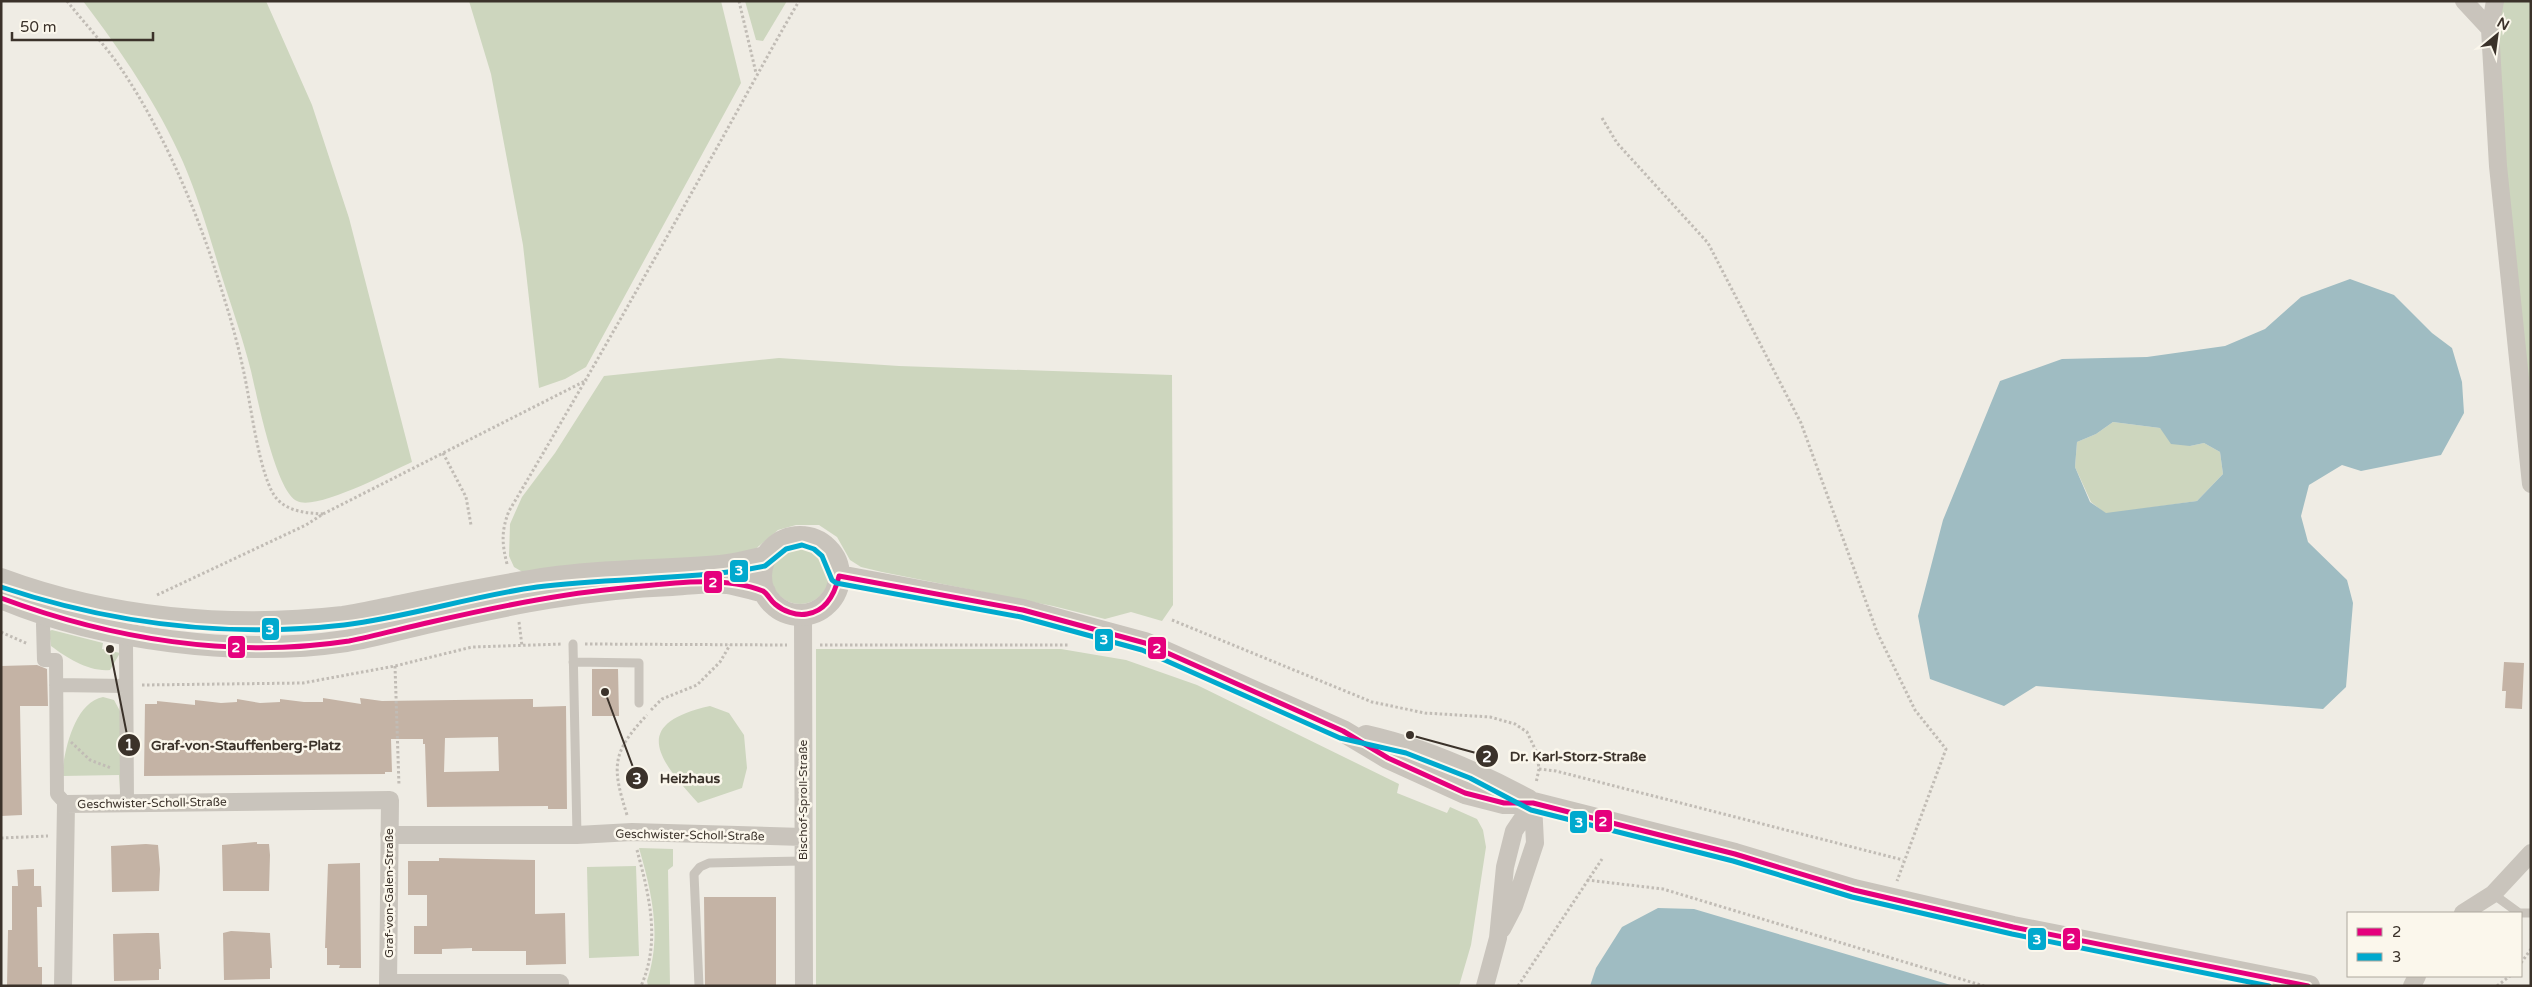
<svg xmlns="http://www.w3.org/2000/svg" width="2532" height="987" font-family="'Varela Round',sans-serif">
	<rect width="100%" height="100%" fill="#efece4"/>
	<!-- green -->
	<path fill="#cdd6be" d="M 83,1 L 266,1 L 312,105 L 349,218 L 412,462 C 390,472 316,511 297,501 C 276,492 257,396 251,371 C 243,339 232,308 222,277 C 210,238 199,199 183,162 C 158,105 121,51 83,1 Z
		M 469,1 L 721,1 L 741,83 L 586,367 L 565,379 L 539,388 L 523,245 L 491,74 Z
		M 745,1 L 787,1 L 763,41 L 756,40 Z
		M 2500,1 L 2531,1 L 2531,449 L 2500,98 Z
		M 779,358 L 899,366 L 1172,375 L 1173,605 L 1162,621 L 1131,612 L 1105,619 L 1053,606 L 882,572 L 861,567 L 850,560 L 837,537 L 819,525 L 796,525 L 778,530 L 753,551 L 739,557 L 526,574 L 514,567 L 509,556 L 510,524 L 522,497 L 555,453 L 604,376 Z
		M 2113,422 L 2160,428 L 2190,446 L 2204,443 L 2220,452 L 2223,474 L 2197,501 L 2106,514 L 2091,502 L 2075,467 L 2077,442 L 2096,434 Z
		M771 575a29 29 0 1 1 58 0a29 29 0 1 1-58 0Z
		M 52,630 L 103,643 L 102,649 L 120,653 L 110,670 C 89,672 67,658 51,646 L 49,631 Z
		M 816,649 L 1061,649 L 1126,660 L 1197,685 L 1399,784 L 1397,793 L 1447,813 L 1450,807 L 1477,819 L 1483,830 L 1486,847 L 1471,945 L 1459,986 L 816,986 Z
		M 103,697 L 114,700 L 121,713 L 122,789 L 120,790 L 119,775 L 62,776 C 64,751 74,703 103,697 Z
		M 710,706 L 729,713 L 744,735 L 747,768 L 742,788 L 698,803 C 658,759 630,724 710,706 Z
		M 639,848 L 673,849 L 673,866 L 668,870 L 670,986 L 648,986 L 647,981 C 662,936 652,893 639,848 Z
		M 636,866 L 639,956 L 589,958 L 587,867 Z"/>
	<!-- water -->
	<path fill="#9fbcc2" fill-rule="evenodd" d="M 2350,279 L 2394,295 L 2432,333 L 2452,348 L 2462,382 L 2464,413 L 2441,455 L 2361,471 L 2342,465 L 2309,485 L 2301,516 L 2308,542 L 2347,580 L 2353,603 L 2346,687 L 2323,709 L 2036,686 L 2004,706 L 1930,679 L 1918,616 L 1943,520 L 2000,381 L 2062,359 L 2147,357 L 2225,346 L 2265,329 L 2301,297 ZM 2113,422 L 2160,428 L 2171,444 L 2190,446 L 2204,443 L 2220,452 L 2223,474 L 2197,501 L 2106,513 L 2090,502 L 2075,467 L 2077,442 L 2096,434 Z
		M 1658,908 L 1694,909 L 1954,986 L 1590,986 L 1596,968 L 1622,927 Z"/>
	<!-- building -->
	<path fill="#c4b3a5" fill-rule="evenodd" d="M 2504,662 L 2524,663 L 2522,709 L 2505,708 L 2506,691 L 2502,691 Z
		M 37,665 L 47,669 L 48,706 L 20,706 L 22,815 L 1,816 L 1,666 Z
		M 592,669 L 618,669 L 619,716 L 592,716 Z
		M 323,698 L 361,704 L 360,698 L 382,701 L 533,699 L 533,707 L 566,706 L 567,809 L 548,809 L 548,806 L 427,807 L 425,744 L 423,744 L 423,739 L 391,739 L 392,772 L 385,772 L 385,774 L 144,776 L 145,704 L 157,704 L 157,701 L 195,705 L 195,700 L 221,703 L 237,702 L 237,699 L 260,703 L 280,702 L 280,699 L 304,702 L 323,702 ZM 498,737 L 499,771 L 444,772 L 445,738 Z
		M 257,842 L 257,844 L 269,844 L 270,855 L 269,891 L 223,891 L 222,845 Z
		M 146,844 L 158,845 L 160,869 L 159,891 L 112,892 L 111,846 Z
		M 439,858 L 535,860 L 535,914 L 565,913 L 566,964 L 526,965 L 526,951 L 472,951 L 472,948 L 442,949 L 442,954 L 414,954 L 414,926 L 427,926 L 427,895 L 408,895 L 408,861 L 439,861 Z
		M 360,863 L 361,968 L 339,968 L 340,965 L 327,965 L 327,948 L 325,948 L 328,864 Z
		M 34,869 L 34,886 L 41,886 L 42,907 L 37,907 L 38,967 L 42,967 L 42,986 L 7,986 L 8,930 L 12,930 L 12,886 L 18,886 L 17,870 Z
		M 704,897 L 776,897 L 776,986 L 705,986 Z
		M 231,931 L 270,933 L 272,968 L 270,968 L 270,979 L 224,980 L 223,933 Z
		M 147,933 L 159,933 L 161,969 L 159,969 L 159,980 L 114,981 L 113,934 Z"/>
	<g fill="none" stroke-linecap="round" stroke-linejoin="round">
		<!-- path -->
		<path stroke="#c1bcb5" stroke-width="3" stroke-dasharray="2.5 2.5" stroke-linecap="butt" d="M 67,1 C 85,24 106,46 122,70 C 167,137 202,223 225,301 C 233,326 240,353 245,378 C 251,406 260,480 277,499 C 289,512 307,513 323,514
			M 739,1 L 756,73
			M 1602,118 L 1617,143 L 1708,243 L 1801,423 L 1877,632 L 1915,710 L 1946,749 L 1897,881
			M 443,453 L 466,497 L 471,525
			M 507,564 C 502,544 501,531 509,511 C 578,395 644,278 710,160 C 740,107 768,54 799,1
			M 157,595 L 306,525 L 323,514 L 587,380
			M 1172,620 L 1372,702 L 1425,713 L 1490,717 L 1515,724 L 1527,732 L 1537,753 L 1539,769 L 1536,783
			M 519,622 L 522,646
			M 1,632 L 28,644
			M 585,644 L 787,645
			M 820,645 L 1069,645
			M 395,666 L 399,786
			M 142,685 L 303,683 L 395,666 L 472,647 L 562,644
			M 651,710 L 662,699 L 697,685 L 720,662 L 730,645
			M 71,742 L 90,760 L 111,768
			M 1539,769 L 1556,771 L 1903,860
			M 627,815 C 612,767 611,753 647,715
			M 1,838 L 48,836
			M 637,850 C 649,895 661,941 641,986
			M 1587,880 L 1663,889 L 1984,986
			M 2521,963 L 2531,949
			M 1518,986 L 1602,859
			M 2497,986 L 2510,976"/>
		<!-- service -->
		<path stroke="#c9c4bc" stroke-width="9" d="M 573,644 L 577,835
			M 573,662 L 639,663 L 639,703
			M 2493,894 L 2519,913 L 2531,913
			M 699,986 L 694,874 L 700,867 L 709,863 L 803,861"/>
		<!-- pedestrian -->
		<path stroke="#c9c4bc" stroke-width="14" d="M 43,624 L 44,660 L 56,660 L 57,794 L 66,804
			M 126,643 L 127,803
			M 56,685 L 126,686"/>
		<!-- minor -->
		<path stroke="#c9c4bc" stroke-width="18" d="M 2464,1 L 2490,29
			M 2495,1 L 2490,29 L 2498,166 L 2531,484
			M 803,615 L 804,986
			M 389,835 L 577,835 L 632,832 L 803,837
			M 2463,913 L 2493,894 L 2531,853
			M 1502,929 L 1514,906 L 1535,843 L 1533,803
			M 388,983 L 560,983
			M 63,986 L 66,804 L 390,800 L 388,986
			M 1485,986 L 1498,938 L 1505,867 L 1514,831 L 1533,803
			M 2412,986 L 2417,976"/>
		<!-- tertiary -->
		<path stroke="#c9c4bc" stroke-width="22" d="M761 576a39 39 0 1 1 78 0a39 39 0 1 1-78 0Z
			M 839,576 L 1023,610 L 1145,643 L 1343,731 L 1388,758 L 1465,793 L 1504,803 L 1533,803 L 1735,854 L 1854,890 L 2013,927 L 2309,986
			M 1,579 C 109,619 229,630 343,617 C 363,614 384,609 404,605 C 452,595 501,585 550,578 C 606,570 663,571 720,566 C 736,565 751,560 766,557
			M 1,598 C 100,640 240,657 346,641 C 373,637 399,629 426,623 C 508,604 588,588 672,585 C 689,584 709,581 727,583 C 739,585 752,589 765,592
			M 1366,736 C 1424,749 1476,772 1528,800"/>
		<!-- bus-1 casing -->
		<g stroke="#fbf7ec" stroke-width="9">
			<path id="bus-1" d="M 1,598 C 111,639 232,659 349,641 C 376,636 403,628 431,622 C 491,608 552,595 614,589 C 659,585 720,574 763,591 C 768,594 770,600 775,604 C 783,611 796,616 807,614 C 827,611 835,593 839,576 L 1023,610 L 1145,643 L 1343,731 L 1388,758 L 1465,793 L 1504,803 L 1533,803 L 1735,854 L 1854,890 L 2013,927 L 2308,986"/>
		</g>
		<!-- bus-2 casing -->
		<g stroke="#fbf7ec" stroke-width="9">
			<path id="bus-2" d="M 1,587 C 112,624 228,638 344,625 C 409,617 472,596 537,587 C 606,578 676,580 744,570 L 765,566 L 786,549 L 802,545 L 814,549 L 822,556 L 832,580 L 836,583 L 1021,617 L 1142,650 L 1340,738 L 1406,753 L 1470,778 L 1531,810 L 1733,861 L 1852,897 L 2012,934 L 2269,986"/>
		</g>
		<!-- bus-1 -->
		<use href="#bus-1" stroke="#e5007d" stroke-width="5"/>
		<!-- bus-2 -->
		<use href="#bus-2" stroke="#00a9ce" stroke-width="5"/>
	</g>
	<g text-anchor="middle" stroke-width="5" stroke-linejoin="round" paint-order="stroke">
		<!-- street labels -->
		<g font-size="12" fill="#3b322a" stroke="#fbf7ec">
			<text transform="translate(803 800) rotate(-90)" y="4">Bischof-Sproll-Straße</text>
			<text transform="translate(152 803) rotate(-1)" y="4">Geschwister-Scholl-Straße</text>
			<text transform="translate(690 835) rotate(1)" y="4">Geschwister-Scholl-Straße</text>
			<text transform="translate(389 893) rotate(-90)" y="4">Graf-von-Galen-Straße</text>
		</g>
	</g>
	<!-- callouts -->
	<path fill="none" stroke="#3b322a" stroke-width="2" d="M110 649L129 745M1410 735L1487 756M605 692L637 778"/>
	<g fill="#3b322a" stroke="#fbf7ec" stroke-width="2">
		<circle cx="110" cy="649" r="5"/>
		<circle cx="1410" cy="735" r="5"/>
		<circle cx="605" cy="692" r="5"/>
		<circle cx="129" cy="745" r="12"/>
		<circle cx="1487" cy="756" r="12"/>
		<circle cx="637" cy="778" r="12"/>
	</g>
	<g font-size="15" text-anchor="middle" font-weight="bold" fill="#fff">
		<text x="129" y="750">1</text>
		<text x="1487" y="762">2</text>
		<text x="637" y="784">3</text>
	</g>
	<g font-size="14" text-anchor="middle" font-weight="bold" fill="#3b322a" stroke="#fbf7ec" stroke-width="5" stroke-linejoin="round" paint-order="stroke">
		<text x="246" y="750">Graf-von-Stauffenberg-Platz</text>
		<text x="1578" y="761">Dr. Karl-Storz-Straße</text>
		<text x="690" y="783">Heizhaus</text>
	</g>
	<g stroke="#fbf7ec" stroke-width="2">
		<rect x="729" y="559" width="20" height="24" rx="5" fill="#00a9ce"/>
		<rect x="703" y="570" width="20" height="24" rx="5" fill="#e5007d"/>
		<rect x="261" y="617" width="19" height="24" rx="5" fill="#00a9ce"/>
		<rect x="1094" y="628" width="20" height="24" rx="5" fill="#00a9ce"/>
		<rect x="227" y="635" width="19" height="24" rx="5" fill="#e5007d"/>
		<rect x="1147" y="636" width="20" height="24" rx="5" fill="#e5007d"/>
		<rect x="1594" y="809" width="19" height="24" rx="5" fill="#e5007d"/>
		<rect x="1569" y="810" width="19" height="24" rx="5" fill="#00a9ce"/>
		<rect x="2062" y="927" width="19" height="24" rx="5" fill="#e5007d"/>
		<rect x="2027" y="927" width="20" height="24" rx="5" fill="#00a9ce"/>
	</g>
	<g font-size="14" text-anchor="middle" font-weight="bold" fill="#fff">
		<text x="739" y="575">3</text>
		<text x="713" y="587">2</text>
		<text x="270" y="634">3</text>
		<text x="1104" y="644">3</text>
		<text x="236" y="652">2</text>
		<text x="1157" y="653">2</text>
		<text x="1603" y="826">2</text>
		<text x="1579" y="827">3</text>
		<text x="2071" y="943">2</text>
		<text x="2037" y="944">3</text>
	</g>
	<!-- border -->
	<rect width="2532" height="987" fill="none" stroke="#3b322a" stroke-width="5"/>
	<!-- legend -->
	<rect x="2347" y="912" width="175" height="65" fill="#fbf7ec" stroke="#aea89e"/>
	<rect x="2357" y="928" width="25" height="8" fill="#e5007d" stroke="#aea89e"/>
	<text x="2392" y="937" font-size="15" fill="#3b322a">2</text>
	<rect x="2357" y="953" width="25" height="8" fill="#00a9ce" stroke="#aea89e"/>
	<text x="2392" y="962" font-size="15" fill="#3b322a">3</text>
	<!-- north arrow -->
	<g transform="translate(2497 35) rotate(29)" stroke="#fbf7ec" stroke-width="4" paint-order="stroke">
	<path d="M0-4L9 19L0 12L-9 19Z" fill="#3b322a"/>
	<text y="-8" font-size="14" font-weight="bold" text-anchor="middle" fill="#3b322a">N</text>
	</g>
	<!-- scale -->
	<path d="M12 32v8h141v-8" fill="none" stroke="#3b322a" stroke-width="2.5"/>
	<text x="20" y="32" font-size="15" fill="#3b322a" stroke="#fbf7ec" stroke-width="4" paint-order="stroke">50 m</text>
</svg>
